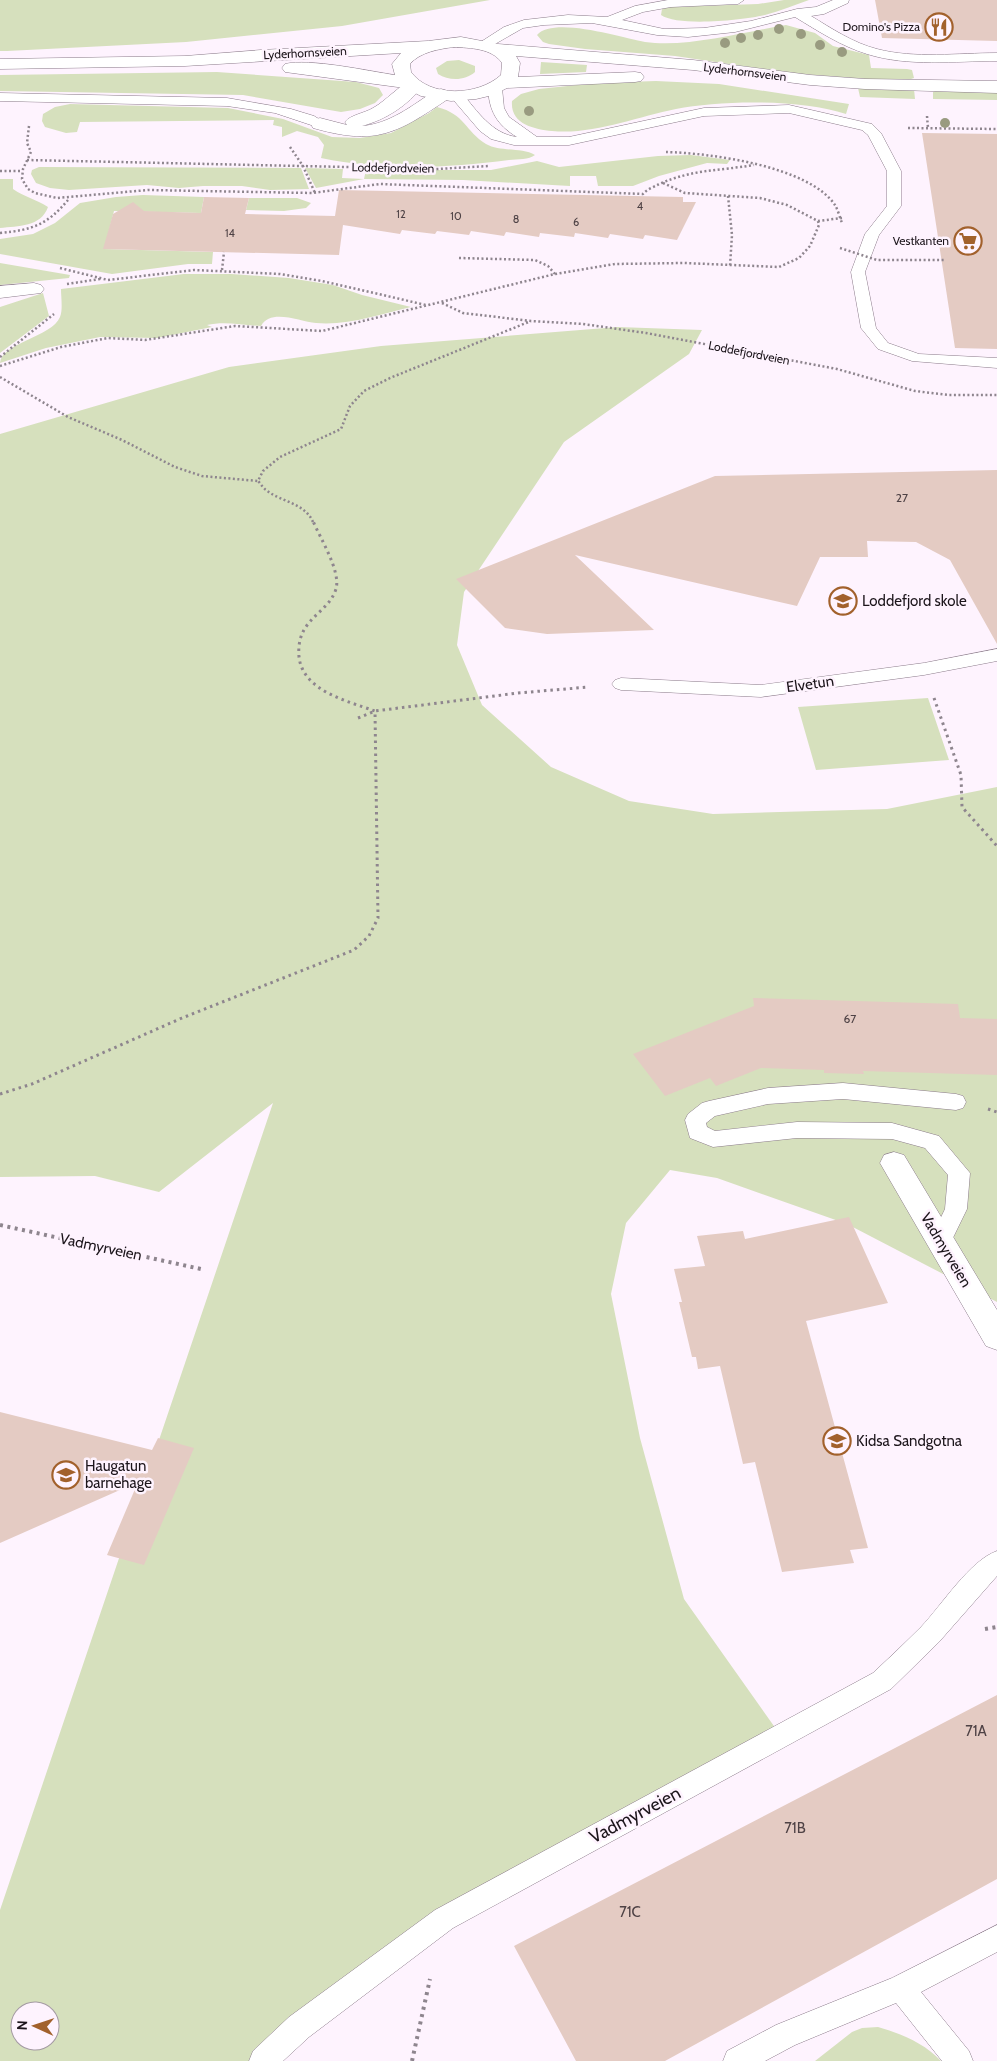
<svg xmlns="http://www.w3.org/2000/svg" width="997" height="2061" font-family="Cabin,sans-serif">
	<rect width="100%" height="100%" fill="#fef3fe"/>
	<!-- green -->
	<path fill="#d6e0bd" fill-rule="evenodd" d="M 0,0 L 490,0 L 342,26 L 186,42 L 7,51 L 0,51 Z
		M 784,0 L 809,0 C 794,5 780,11 765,15 C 744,20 678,27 661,15 L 662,9 L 669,7 L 758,4 Z
		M 786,25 L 815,33 L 833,46 L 869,55 L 871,68 L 907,69 L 912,70 L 914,78 L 908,80 L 866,79 L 789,73 L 675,56 L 585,49 L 549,44 L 543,42 L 537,35 C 554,16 622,38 645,42 C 687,48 744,32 786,25 Z
		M 459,60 L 475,66 L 475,72 C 465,81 449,81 438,74 L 436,68 L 447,61 Z
		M 541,62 L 587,65 L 586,72 L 540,74 Z
		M 217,72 L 356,82 L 379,88 L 383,95 L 375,103 L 360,109 L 341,112 L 243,95 L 0,91 L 0,75 Z
		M 656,81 L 719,84 L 849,104 L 846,114 C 802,99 721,100 676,109 C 636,117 593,135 552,131 C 534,129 510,124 512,101 L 521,94 L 539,89 L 596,83 Z
		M 858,88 L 914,89 L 915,99 L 860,97 Z
		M 938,90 L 997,91 L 997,100 L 933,99 L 933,92 Z
		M 70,104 L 228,108 L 283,119 L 332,137 L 360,138 L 391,133 L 429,113 L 437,107 C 465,114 465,131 486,144 C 500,152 522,147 535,155 C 529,160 518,159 509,160 C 448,168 382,171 321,158 L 324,145 L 318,137 L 297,131 L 282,137 L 282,127 L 273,125 L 274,120 L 80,122 L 77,132 L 66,133 L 45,127 L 42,121 L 43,114 L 55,107 Z
		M 691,155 L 730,160 L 727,164 L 707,163 L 659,176 L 633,186 L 598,186 L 596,176 L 570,176 L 570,186 L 463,180 L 364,179 L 316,188 L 305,168 L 343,169 L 342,178 L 364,179 L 366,170 L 491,170 L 537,161 L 559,167 L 658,156 Z
		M 39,167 L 301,168 L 309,189 L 270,190 L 242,186 L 203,186 L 179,188 L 147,185 L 69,190 L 50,188 L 36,183 L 31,174 L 32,170 Z
		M 0,179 L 13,179 L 13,189 C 24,197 36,199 48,207 C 41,227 18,226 0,228 Z
		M 143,195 L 204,197 L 201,213 L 114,211 L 104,249 L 213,252 L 212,264 L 188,264 L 112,274 L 0,254 L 0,239 L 33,234 L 55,223 L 80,203 L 116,197 Z
		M 249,198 L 297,198 L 311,203 L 306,208 L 284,211 L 246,210 Z
		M 0,263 L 70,275 L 69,278 L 0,285 Z
		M 184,274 L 231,274 L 289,278 L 333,285 L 362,295 L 411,307 C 381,314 347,326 316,323 C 300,322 271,308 261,326 C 242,325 224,321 207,325 L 212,327 L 157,338 L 100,337 L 46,348 L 0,363 C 1,343 52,337 60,317 C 63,310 61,297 61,289 Z
		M 43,293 L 49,316 L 0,353 L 0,307 Z
		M 618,327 L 702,330 L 689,354 L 564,442 L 464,592 L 457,645 L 482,705 L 551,767 L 629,801 L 713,814 L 887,809 L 997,787 L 997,1302 L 847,1224 L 717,1178 L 670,1170 L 626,1223 L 611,1294 L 640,1438 L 684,1599 L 781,1736 L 444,1919 L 263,2061 L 0,2061 L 0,1910 L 273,1103 L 159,1192 L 95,1176 L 0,1177 L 0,434 L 229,367 L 381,346 ZM 20,2011 L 50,2011 L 50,2041 L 20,2041 Z
		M 928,698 L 949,760 L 816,770 L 798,707 Z
		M 878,2027 C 902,2034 924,2043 941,2061 L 815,2061 L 852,2032 L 862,2028 Z"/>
	<!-- building -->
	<path fill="#e4cbc3" d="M 875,0 L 997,0 L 997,41 L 882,38 Z
		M 922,133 L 997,134 L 997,349 L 955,348 Z
		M 339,190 L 683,197 L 683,202 L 696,202 L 677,240 L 645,235 L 643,239 L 610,234 L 608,238 L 575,233 L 574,237 L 540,233 L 539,237 L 506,232 L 504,236 L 471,231 L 469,235 L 437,231 L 435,234 L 402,230 L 400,234 L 343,225 L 339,255 L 103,249 L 113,214 L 133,202 L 144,211 L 201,213 L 204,197 L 249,198 L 245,214 L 335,216 Z
		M 997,470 L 997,644 L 950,560 L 916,542 L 867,541 L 868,557 L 820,557 L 797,606 L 575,555 L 654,630 L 547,634 L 505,628 L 456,579 L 715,476 Z
		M 753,998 L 958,1004 L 960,1018 L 997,1019 L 997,1075 L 863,1071 L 864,1074 L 824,1073 L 824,1070 L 761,1068 L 716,1086 L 710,1078 L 665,1096 L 633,1054 L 754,1006 Z
		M 849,1217 L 888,1303 L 806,1321 L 868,1548 L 850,1550 L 854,1563 L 782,1572 L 755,1462 L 743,1464 L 720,1366 L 698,1369 L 696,1357 L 692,1357 L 679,1302 L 682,1302 L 674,1269 L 705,1266 L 697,1236 L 743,1231 L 745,1239 Z
		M 0,1412 L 152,1450 L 158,1438 L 194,1448 L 144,1565 L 107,1555 L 138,1482 L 0,1543 Z
		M 997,1695 L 997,1879 L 665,2061 L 576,2061 L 514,1946 Z"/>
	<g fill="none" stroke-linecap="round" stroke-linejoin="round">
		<!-- lane casing -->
		<g stroke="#8b7b8a" stroke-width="1">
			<path id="lane" d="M 668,0 L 744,0 L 738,4 L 671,7 L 643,12 L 622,20 L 664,29 L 704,28 L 751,21 L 797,9 L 816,7 L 833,0 L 849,0 L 848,3 L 824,14 L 811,16 C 831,28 853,43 877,49 C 915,59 958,53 997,53 L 997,61 C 955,61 908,67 867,54 C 841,46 818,31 795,17 L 735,32 L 688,37 L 657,35 L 592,23 L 544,25 L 523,28 L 488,48 L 478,48 L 476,45 L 504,27 L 524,20 L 568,15 L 607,17 L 635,6 Z
				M 495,84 L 502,88 L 504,108 L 509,117 L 537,137 L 569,137 L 704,108 L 789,105 L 872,124 L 881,133 L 901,171 L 901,206 L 879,235 L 865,272 L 876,328 L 888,343 L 919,354 L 997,358 L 997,368 L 912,361 L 878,349 L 861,328 L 851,272 L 865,234 L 887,206 L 887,171 L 868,135 L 862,130 L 789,113 L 704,116 L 569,145 L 514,145 L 491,139 L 480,131 L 450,96 L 457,92 L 462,93 C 477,111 492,134 517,137 C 497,125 489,111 488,88 Z
				M 0,93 L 227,98 L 291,109 L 314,116 L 327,124 L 320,128 L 275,113 L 227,106 L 0,101 Z
				M 997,649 L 997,661 L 924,675 L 761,697 L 621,690 L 615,688 L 612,684 L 615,680 L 621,678 L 761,685 L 924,663 Z
				M 843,1083 L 956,1094 L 963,1096 L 966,1102 L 963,1108 L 956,1110 L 843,1099 L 768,1104 L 715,1116 L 706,1123 L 707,1127 L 715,1131 L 797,1122 L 892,1123 L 939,1136 L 970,1173 L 967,1209 L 949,1246 L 941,1249 L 933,1246 L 930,1240 L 945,1209 L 948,1175 L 925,1148 L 892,1139 L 797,1138 L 713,1147 L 690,1138 L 685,1120 L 688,1114 L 702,1103 L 709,1101 L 768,1088 Z
				M 997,1551 L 997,1576 L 939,1642 L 891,1689 L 453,1928 L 309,2037 L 283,2061 L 249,2061 L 253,2051 L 289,2017 L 435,1910 L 873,1673 C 889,1658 905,1643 921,1627 C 942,1605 970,1560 997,1551 Z
				M 997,1925 L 997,1952 L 921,1992 L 969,2051 L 973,2061 L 942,2061 L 896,2003 L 795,2045 L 765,2061 L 723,2061 L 727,2051 L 776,2025 L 892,1978 Z"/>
		</g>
		<!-- street casing -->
		<g stroke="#8b7b8a" stroke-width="1">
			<path id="street" d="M 413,80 L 419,82 L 422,86 C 409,105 385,120 362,126 C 389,124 412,106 434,91 L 441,89 L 448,91 L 450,95 L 448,99 C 396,134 376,146 313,128 L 311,124 L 313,120 L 320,118 L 347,125 L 345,122 C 350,115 365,113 373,108 C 386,101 400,84 413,80 Z
				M 34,283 L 41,285 L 44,289 L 41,293 L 0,298 L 0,286 Z
				M 894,1152 L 904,1155 L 997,1310 L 997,1350 L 986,1346 L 880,1163 L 884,1155 Z"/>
		</g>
		<!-- secondary casing -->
		<g stroke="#8b7b8a" stroke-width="1">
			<path id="secondary" d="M 461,37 L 498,44 L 693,60 L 810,75 L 865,79 L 997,81 L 997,93 L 865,89 L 810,85 L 693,70 L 516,56 L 520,63 L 518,77 L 635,72 L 641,73 L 644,77 L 641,81 L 635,82 L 507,88 L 493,95 L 476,99 L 451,101 L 421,96 L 405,88 L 285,72 L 282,68 L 285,64 C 309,58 368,71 395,75 L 392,64 L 401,53 L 185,66 L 0,69 L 0,59 L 185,56 L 261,50 L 428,41 ZM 454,47 C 470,48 492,48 502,63 L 501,75 C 478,96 430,98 411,72 L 410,64 C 420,52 439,49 454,47 Z"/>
		</g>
		<!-- path-far2 -->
		<path stroke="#8e858e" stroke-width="2.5" stroke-dasharray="2 2.5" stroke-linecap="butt" d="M 927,116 L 928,128
			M 29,126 L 27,143 L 31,152 L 23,169 L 22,179 L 28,189 L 35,193 L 57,198 L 148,190 L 312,193 L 380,184 L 643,194 C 647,189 654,187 659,184 C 694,169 718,171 754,165
			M 908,128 L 997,129
			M 290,147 L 303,166 L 315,193
			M 666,152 C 709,153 809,166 835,205 C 838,210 840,218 842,223
			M 27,160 L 437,169 L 488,166
			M 0,171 L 20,171
			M 663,183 L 685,193 L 760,198 L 787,205 L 818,221 L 842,218
			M 728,196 L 732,235 L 730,266
			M 0,233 C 32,230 47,225 68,200
			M 459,258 L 535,260 L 548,266 L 555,274
			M 60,268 L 108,280 L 194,270 L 280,274 L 322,281 L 426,305
			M 222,270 L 224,252
			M 67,284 L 100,279
			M 442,303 L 463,313 L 531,321 L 583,324 L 646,333 L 837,369 L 915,391 L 949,395 L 997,395
			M 0,357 L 54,314
			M 0,366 L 61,347 L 108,338 L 145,340 L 235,326 L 322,331 L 555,274 L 615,264 L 684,263 L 779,267 L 799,258 L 810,246 L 819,225 L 818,221
			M 0,377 L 68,417 L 122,440 L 175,467 L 202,476 L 258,481
			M 313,522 C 305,503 281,502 266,490 C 263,488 261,484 258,481 L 263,471 L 280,457 L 341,429 L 350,406 L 364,391 L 390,378 L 531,321"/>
		<!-- path-far1 -->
		<path stroke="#8e858e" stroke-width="3" stroke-dasharray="2.5 4" stroke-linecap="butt" d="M 934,698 L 961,775 L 962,807 L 997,846
			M 358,718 L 375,711 L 518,693 L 589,687
			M 0,1094 L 32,1084 L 182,1018 L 354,950 L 369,936 L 378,918 L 375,711 C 347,701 303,691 299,657 C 298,645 300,634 308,624 C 317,612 331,605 336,589 C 341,571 320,538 313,521
			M 988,1109 L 997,1112"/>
		<!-- path -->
		<path stroke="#8e858e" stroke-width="4" stroke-dasharray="3 4.5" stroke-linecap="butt" d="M 0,1225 L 201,1269
			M 985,1629 L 997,1627
			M 412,2061 L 430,1979"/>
		<!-- lane -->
		<use href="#lane" fill="#fff" fill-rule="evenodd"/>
		<!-- street -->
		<use href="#street" fill="#fff" fill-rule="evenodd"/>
		<!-- secondary -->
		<use href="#secondary" fill="#fff" fill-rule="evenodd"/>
		<!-- path-bridge -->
		<path stroke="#8e858e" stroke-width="2.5" stroke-dasharray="2 2.5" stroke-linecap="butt" d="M 840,248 L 877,260 L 946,260"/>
	</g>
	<!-- trees -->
	<g fill="#999b80">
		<circle cx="779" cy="29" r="5"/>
		<circle cx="801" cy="34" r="5"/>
		<circle cx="758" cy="35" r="5"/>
		<circle cx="741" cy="38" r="5"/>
		<circle cx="725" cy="43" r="5"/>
		<circle cx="820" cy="45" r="5"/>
		<circle cx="842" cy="52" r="5"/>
		<circle cx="529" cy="111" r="5"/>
		<circle cx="945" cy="123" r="5"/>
	</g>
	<!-- icons -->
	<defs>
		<g id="restaurant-ring" transform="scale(1.4375)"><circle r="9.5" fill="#fef3fe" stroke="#a2612c" stroke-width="1.5"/><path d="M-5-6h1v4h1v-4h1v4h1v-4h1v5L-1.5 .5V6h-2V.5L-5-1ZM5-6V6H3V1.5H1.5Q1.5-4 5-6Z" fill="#a2612c"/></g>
		<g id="supermarket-ring" transform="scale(1.4375)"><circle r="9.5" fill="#fef3fe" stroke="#a2612c" stroke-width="1.5"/><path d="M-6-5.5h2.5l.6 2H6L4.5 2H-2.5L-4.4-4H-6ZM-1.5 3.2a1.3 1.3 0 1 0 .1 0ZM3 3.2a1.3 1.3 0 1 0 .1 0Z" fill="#a2612c"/></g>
		<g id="school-ring" transform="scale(1.4375)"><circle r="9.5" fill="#fef3fe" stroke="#a2612c" stroke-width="1.5"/><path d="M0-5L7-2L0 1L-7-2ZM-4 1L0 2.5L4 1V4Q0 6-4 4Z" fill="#a2612c"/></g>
	</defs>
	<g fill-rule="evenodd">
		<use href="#restaurant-ring" x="939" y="27"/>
		<use href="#supermarket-ring" x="968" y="241"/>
		<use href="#school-ring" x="843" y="601"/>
		<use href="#school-ring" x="837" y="1441"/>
		<use href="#school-ring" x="66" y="1475"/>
	</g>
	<g text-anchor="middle" stroke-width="5" stroke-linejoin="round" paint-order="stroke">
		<!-- far-number labels -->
		<g font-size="11" fill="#4e4245">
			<text x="640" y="210">4</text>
			<text x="401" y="218">12</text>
			<text x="456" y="220">10</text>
			<text x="516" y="223">8</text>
			<text x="576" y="226">6</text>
			<text x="230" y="237">14</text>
		</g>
		<!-- far-poi labels -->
		<g font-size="12" fill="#1c151b" stroke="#fef3fe" text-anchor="end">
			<text x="920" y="31">Domino's Pizza</text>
			<text x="949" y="245">Vestkanten</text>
		</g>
		<!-- far-street labels -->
		<g font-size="12" fill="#1c151b" stroke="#fef3fe">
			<text transform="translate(305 53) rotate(-3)" y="4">Lyderhornsveien</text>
			<text transform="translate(745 72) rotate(7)" y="4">Lyderhornsveien</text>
			<text transform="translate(393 168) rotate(1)" y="4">Loddefjordveien</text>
			<text transform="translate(749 353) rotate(11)" y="4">Loddefjordveien</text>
		</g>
		<!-- number labels -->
		<g font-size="12" fill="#4e4245">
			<text x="902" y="502">27</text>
			<text x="850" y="1023">67</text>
		</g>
		<!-- poi labels -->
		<g font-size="15" fill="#1c151b" stroke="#fef3fe" text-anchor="start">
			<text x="862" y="606">Loddefjord skole</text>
			<text x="856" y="1446">Kidsa Sandgotna</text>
			<text x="85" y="1471">Haugatun<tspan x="85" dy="17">barnehage</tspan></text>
		</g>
		<!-- street labels -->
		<g font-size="15" fill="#1c151b" stroke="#fef3fe">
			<text transform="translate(810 684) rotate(-8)" y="5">Elvetun</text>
			<text transform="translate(101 1247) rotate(12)" y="5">Vadmyrveien</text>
			<text transform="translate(946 1250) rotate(59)" y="5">Vadmyrveien</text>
		</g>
		<!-- near-number labels -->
		<g font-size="15" fill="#4e4245">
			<text x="976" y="1736">71A</text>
			<text x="795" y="1833">71B</text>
			<text x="630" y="1917">71C</text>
		</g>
		<!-- near-street labels -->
		<g font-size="18" fill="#1c151b" stroke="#fef3fe">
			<text transform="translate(635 1815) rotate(-28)" y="6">Vadmyrveien</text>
		</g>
	</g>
	<!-- north arrow -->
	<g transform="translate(35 2026) rotate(273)"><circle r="24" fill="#fef3fe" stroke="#a49aa3"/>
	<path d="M0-4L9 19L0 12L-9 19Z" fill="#a2612c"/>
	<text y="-8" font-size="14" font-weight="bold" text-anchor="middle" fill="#1c151b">N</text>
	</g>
</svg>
